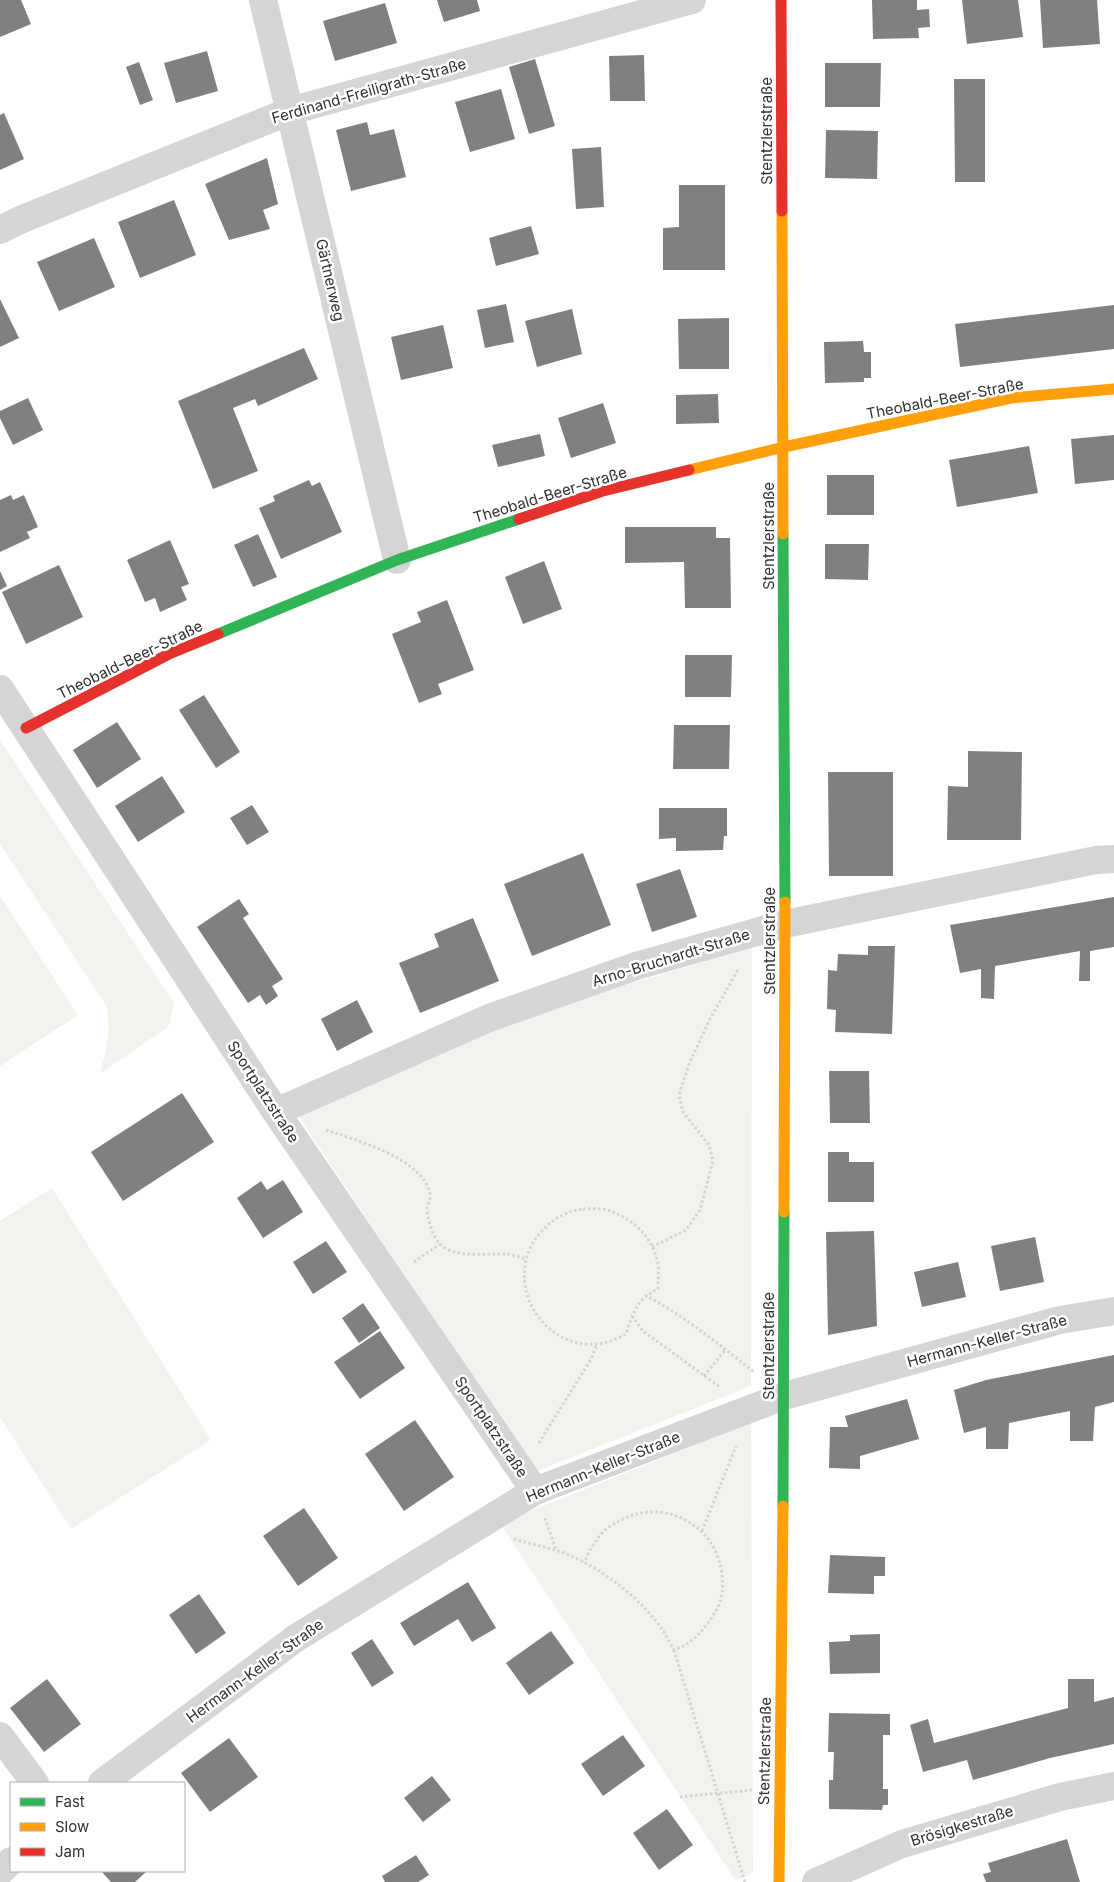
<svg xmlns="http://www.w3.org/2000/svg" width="1114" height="1882" font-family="Inter,sans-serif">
	<rect width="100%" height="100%" fill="#fff"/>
	<!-- green -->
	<path fill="#f1f3ec" d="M 0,740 L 174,1003 L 169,1026 L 100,1074 C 106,1050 112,1030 106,1005 L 0,844 Z
		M 0,896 L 78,1015 L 0,1066 Z
		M 752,948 L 751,1386 L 537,1471 L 296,1113 L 519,1016 Z
		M 52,1188 L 211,1440 L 71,1529 L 0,1417 L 0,1221 Z
		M 751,1423 L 753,1872 L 736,1881 L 500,1523 Z"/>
	<!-- building -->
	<path fill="#808080" d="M 0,0 L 21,0 L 31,24 L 0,37 Z
		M 437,0 L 477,0 L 480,11 L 444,22 Z
		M 872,0 L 917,0 L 917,10 L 929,9 L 930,27 L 918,28 L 919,38 L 873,39 Z
		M 962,0 L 1018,0 L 1023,37 L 967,44 Z
		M 1040,0 L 1097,0 L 1100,44 L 1043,48 Z
		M 385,3 L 397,43 L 335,61 L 323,21 Z
		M 207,51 L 218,91 L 176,103 L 164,63 Z
		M 644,55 L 645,101 L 610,101 L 609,56 Z
		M 535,59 L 555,126 L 529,134 L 509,67 Z
		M 139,62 L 153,100 L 140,105 L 126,67 Z
		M 825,63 L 881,63 L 880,107 L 825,107 Z
		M 954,79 L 985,79 L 985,182 L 955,182 Z
		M 501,89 L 515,139 L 470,152 L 455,102 Z
		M 4,113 L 24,159 L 0,170 L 0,115 Z
		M 367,122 L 370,135 L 394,129 L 406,177 L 351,191 L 336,130 Z
		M 826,130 L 878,131 L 877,179 L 825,178 Z
		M 601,147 L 604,207 L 576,209 L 572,149 Z
		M 267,158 L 278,204 L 263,210 L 270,229 L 229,240 L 205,184 Z
		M 679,185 L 725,185 L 725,270 L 663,270 L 663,228 L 679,227 Z
		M 174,200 L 196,255 L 140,278 L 118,222 Z
		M 531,226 L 539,254 L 496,266 L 489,238 Z
		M 94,238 L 115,287 L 59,311 L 37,262 Z
		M 0,299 L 19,338 L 0,347 Z
		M 506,304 L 514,342 L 485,348 L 477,310 Z
		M 1114,305 L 1114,349 L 960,367 L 955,324 Z
		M 572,309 L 582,354 L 537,367 L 525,321 Z
		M 729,318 L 729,369 L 679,369 L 678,319 Z
		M 443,325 L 453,368 L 401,380 L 391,337 Z
		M 863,341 L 864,352 L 871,352 L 871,378 L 864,378 L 864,382 L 825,383 L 824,342 Z
		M 304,348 L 318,379 L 258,406 L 255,399 L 233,408 L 258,471 L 213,489 L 178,401 Z
		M 718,394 L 719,423 L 676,424 L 676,395 Z
		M 28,398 L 43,430 L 13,445 L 0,418 L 0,411 Z
		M 603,403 L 616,443 L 571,458 L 558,418 Z
		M 540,434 L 545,456 L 498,467 L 492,445 Z
		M 1114,435 L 1114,480 L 1075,484 L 1071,439 Z
		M 1029,446 L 1038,493 L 957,507 L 949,460 Z
		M 827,475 L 874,475 L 874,515 L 827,515 Z
		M 309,480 L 312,486 L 320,482 L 342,532 L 281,559 L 259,508 L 275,501 L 273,496 Z
		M 11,495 L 13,500 L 24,495 L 38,527 L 27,532 L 30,538 L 0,552 L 0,500 Z
		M 625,527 L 716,527 L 716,538 L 730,538 L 731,608 L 685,608 L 684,562 L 625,563 Z
		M 258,534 L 277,577 L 253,587 L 234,545 Z
		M 170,540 L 189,584 L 181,587 L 187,600 L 160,612 L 155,598 L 145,602 L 127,560 Z
		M 825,544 L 869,544 L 868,580 L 825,579 Z
		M 544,561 L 562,609 L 523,624 L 505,577 Z
		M 59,565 L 83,617 L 26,644 L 2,592 Z
		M 0,571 L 7,586 L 0,590 Z
		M 447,600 L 474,670 L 438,684 L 442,694 L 419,703 L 392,634 L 421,622 L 417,612 Z
		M 685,655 L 732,655 L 731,697 L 685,697 Z
		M 204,695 L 240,752 L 216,768 L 179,710 Z
		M 117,722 L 141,759 L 97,788 L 73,750 Z
		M 674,725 L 730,725 L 729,769 L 673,769 Z
		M 968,751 L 1022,752 L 1021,840 L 947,840 L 948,786 L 968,787 Z
		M 828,772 L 893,772 L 893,876 L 829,876 Z
		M 162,776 L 185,812 L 138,842 L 115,806 Z
		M 252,805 L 269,832 L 247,845 L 230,818 Z
		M 659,808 L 727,808 L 727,836 L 724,836 L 723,850 L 676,851 L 676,838 L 659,839 Z
		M 583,853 L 611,925 L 532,956 L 504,884 Z
		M 680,869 L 697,917 L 652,932 L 636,884 Z
		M 1114,897 L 1114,947 L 1090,951 L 1090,981 L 1079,981 L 1080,951 L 995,966 L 994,999 L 981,998 L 981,969 L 960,973 L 950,925 Z
		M 239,899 L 249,914 L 243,918 L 283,979 L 272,986 L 278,996 L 266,1005 L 260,995 L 248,1003 L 197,927 Z
		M 473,918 L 499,981 L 420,1013 L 399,963 L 439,947 L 434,934 Z
		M 868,946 L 895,946 L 892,1034 L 835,1032 L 836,1010 L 827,1009 L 828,970 L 837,971 L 838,954 L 868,955 Z
		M 357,1000 L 373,1032 L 337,1051 L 321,1019 Z
		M 829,1071 L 869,1071 L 870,1123 L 830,1123 Z
		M 182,1093 L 214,1142 L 123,1201 L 91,1152 Z
		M 828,1152 L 849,1152 L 849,1162 L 874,1162 L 874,1202 L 828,1202 Z
		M 283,1180 L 303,1212 L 263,1238 L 237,1198 L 261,1181 L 267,1190 Z
		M 874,1231 L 877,1326 L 828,1335 L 826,1232 Z
		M 1035,1237 L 1044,1282 L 1000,1291 L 991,1246 Z
		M 326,1241 L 347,1272 L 313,1294 L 293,1262 Z
		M 958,1262 L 966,1297 L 922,1307 L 914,1272 Z
		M 363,1303 L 380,1328 L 359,1343 L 342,1318 Z
		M 380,1331 L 405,1368 L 360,1399 L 334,1362 Z
		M 1114,1355 L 1114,1402 L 1095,1407 L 1093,1441 L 1070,1441 L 1070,1411 L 1009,1423 L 1008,1449 L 986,1449 L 986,1427 L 964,1433 L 954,1390 L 986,1380 Z
		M 907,1399 L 919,1439 L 860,1456 L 860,1469 L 829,1468 L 830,1427 L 848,1427 L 845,1416 Z
		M 415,1420 L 454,1477 L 404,1511 L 365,1454 Z
		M 304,1508 L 338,1558 L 298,1586 L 263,1536 Z
		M 830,1555 L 885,1557 L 885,1576 L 874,1576 L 874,1594 L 828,1593 Z
		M 468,1582 L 496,1628 L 472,1642 L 458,1619 L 414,1646 L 400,1623 Z
		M 199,1594 L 226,1633 L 196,1654 L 169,1615 Z
		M 551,1631 L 574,1663 L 529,1695 L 506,1663 Z
		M 880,1634 L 880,1673 L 830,1674 L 829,1642 L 850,1641 L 850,1635 Z
		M 372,1639 L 394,1673 L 372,1687 L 351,1653 Z
		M 47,1679 L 81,1724 L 44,1752 L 10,1708 Z
		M 1068,1679 L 1094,1679 L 1094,1702 L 1114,1697 L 1114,1744 L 1050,1758 L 973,1780 L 967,1760 L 923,1772 L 910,1725 L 928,1719 L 934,1743 L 1068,1708 Z
		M 829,1713 L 890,1714 L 890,1735 L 883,1735 L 883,1789 L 888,1789 L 888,1805 L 883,1805 L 882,1810 L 829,1809 L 829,1780 L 833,1780 L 834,1752 L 828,1752 Z
		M 623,1735 L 645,1766 L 603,1796 L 581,1764 Z
		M 229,1738 L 258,1777 L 210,1812 L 181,1773 Z
		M 432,1776 L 451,1800 L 423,1822 L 404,1798 Z
		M 667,1809 L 693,1845 L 659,1870 L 633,1833 Z
		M 1067,1839 L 1080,1882 L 986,1882 L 983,1874 L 991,1872 L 988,1863 Z
		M 416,1855 L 429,1875 L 418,1882 L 385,1882 L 382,1876 Z
		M 101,1871 L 147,1871 L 135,1882 L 111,1882 Z"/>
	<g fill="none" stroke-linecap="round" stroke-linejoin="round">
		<!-- path -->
		<path stroke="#d4d4d4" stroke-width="3" stroke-dasharray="2.5 2.5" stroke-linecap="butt" d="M 326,1130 C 355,1140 423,1158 430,1194 C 431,1198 428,1204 427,1209 C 427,1217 433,1238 440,1244 C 455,1259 488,1253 507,1254 C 513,1255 520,1257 526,1259
			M 583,1209 C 591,1209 600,1208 607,1210 C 632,1217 655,1239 658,1265 C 659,1273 658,1281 658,1289 C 637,1299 633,1313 626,1334 C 617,1339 608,1343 597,1344 C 538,1349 501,1276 541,1232 C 548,1224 555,1218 565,1214 C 571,1211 577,1210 583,1209 Z
			M 652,1247 L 686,1230 L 700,1210 L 713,1161 L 709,1145 L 683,1112 L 679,1095 L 689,1064 L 710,1019 L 739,968
			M 414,1262 L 440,1244
			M 645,1295 C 684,1316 720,1345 754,1372
			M 632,1316 L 643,1331 L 721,1388
			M 704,1376 L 726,1349
			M 539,1443 L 591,1359 L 597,1344
			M 545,1518 L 556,1550
			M 702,1531 L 736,1446
			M 514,1539 C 527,1543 541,1546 555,1550 C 591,1561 632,1591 655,1620 C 663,1629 668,1640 674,1650 C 691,1644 700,1634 711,1619 C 722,1603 725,1589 721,1569 C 713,1521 658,1496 616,1523 C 612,1525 607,1528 604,1531 C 595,1540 589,1552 584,1563
			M 674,1650 L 745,1882
			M 680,1797 L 752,1790"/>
		<!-- street -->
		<path stroke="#d5d5d5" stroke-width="28" d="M 263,0 L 397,560
			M 0,230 L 20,220 L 290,111 L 692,0
			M 0,689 L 276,1112 L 535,1491
			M 276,1112 L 489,1018 L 636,966 L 785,924 L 1096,860 L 1114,859
			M 0,1736 L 35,1783
			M 102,1783 L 296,1638 L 535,1491 L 784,1396 L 1060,1320 L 1114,1311
			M 0,1872 L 11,1861
			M 816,1882 L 902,1844 L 1060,1797 L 1114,1786"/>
		<!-- fast -->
		<path stroke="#30b455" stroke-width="11" d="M 783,534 L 785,902
			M 218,634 L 397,560 L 519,519
			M 783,1506 L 784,1212"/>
		<!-- slow -->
		<path stroke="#ff9f0a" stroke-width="11" d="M 782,211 L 783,534
			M 689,470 L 784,447 L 1011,398 L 1114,389
			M 784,1212 L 785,902
			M 779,1882 L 783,1506"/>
		<!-- jam -->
		<path stroke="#e5322d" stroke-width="11" d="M 781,0 L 782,211
			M 519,519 L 603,491 L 689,470
			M 26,728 L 169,654 L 218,634"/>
	</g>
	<g text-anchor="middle" stroke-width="5" stroke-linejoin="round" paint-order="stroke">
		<!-- street labels -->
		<g font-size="15" fill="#313131" stroke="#fff">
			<text transform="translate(369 91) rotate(-16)" y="5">Ferdinand-Freiligrath-Straße</text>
			<text transform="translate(767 131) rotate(-90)" y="5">Stentzlerstraße</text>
			<text transform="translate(330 280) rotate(77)" y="5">Gärtnerweg</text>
			<text transform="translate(945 399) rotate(-11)" y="5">Theobald-Beer-Straße</text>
			<text transform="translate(550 495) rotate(-17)" y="5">Theobald-Beer-Straße</text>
			<text transform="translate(769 536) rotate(-90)" y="5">Stentzlerstraße</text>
			<text transform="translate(130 660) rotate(-26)" y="5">Theobald-Beer-Straße</text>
			<text transform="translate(770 941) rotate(-90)" y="5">Stentzlerstraße</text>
			<text transform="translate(671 958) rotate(-17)" y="5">Arno-Bruchardt-Straße</text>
			<text transform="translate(263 1092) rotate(57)" y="5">Sportplatzstraße</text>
			<text transform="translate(987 1341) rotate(-15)" y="5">Hermann-Keller-Straße</text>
			<text transform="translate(769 1346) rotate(-90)" y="5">Stentzlerstraße</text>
			<text transform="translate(491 1427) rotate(56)" y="5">Sportplatzstraße</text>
			<text transform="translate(603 1467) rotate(-22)" y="5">Hermann-Keller-Straße</text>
			<text transform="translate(255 1671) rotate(-36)" y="5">Hermann-Keller-Straße</text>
			<text transform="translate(765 1751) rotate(-89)" y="5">Stentzlerstraße</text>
			<text transform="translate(962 1826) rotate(-17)" y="5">Brösigkestraße</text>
		</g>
	</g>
	<!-- legend -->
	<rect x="10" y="1782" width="175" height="90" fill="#ffffff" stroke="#adadad"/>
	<rect x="20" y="1798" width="25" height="8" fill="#30b455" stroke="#adadad"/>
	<text x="55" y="1807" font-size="15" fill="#313131">Fast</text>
	<rect x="20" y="1823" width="25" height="8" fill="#ff9f0a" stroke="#adadad"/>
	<text x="55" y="1832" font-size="15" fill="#313131">Slow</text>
	<rect x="20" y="1848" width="25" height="8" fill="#e5322d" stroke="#adadad"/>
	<text x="55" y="1857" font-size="15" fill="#313131">Jam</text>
</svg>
